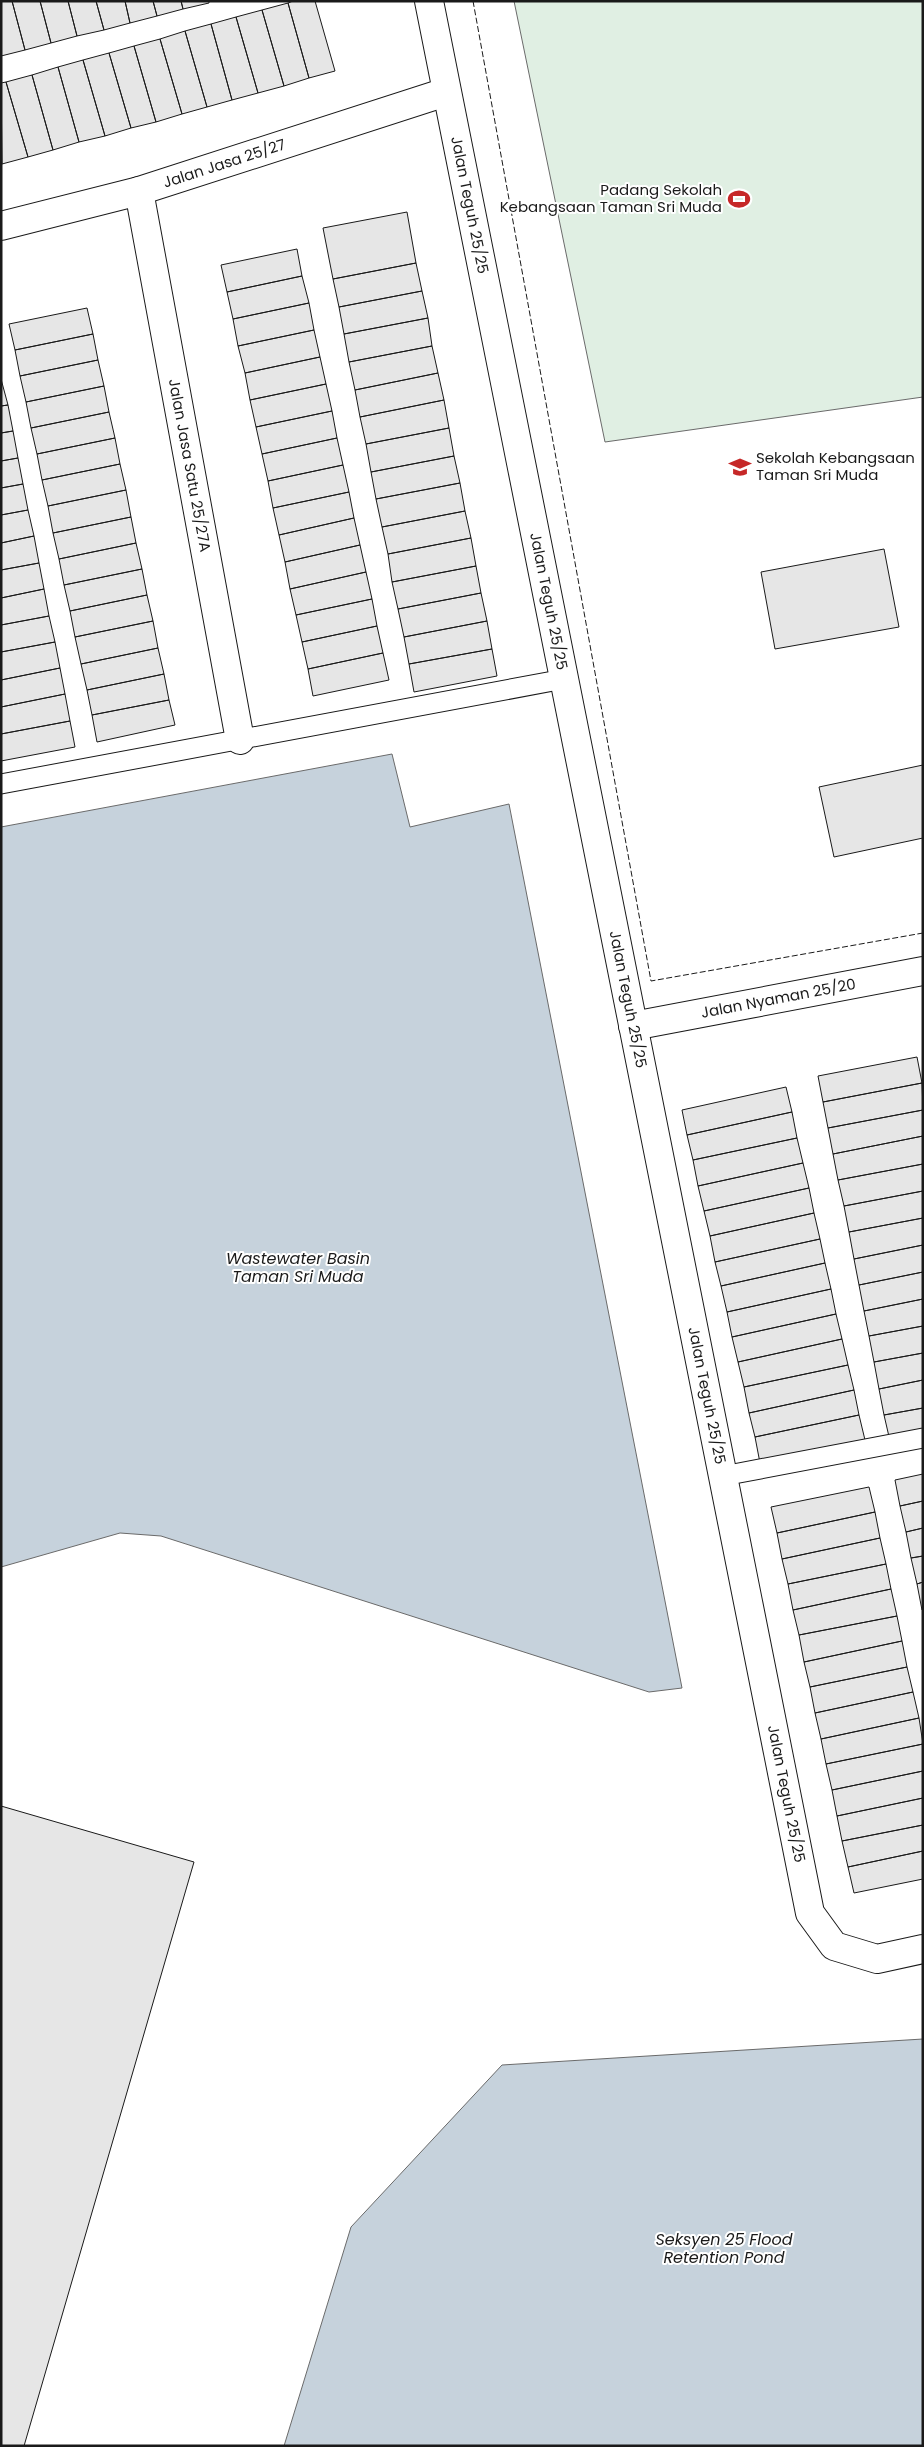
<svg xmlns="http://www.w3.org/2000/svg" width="924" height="2447" font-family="Poppins,sans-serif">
	<rect width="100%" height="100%" fill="#fff"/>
	<!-- green -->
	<path fill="#e0efe3" stroke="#6a6a6a" d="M 514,1 L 923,1 L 923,397 L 605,442 Z"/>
	<!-- water -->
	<path fill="#c6d2dc" stroke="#6a6a6a" d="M 392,754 L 410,827 L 509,804 L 682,1688 L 649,1692 L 161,1536 L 120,1533 L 1,1567 L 1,827 Z
		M 923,2039 L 923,2446 L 284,2446 L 351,2227 L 502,2065 Z"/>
	<!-- building -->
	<path fill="#e6e6e6" stroke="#1a1a1a" d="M 1,1 L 12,1 L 25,50 L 1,56 Z
		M 12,1 L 40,1 L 51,43 L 25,50 Z
		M 40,1 L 68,1 L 77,36 L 51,43 Z
		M 68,1 L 96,1 L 104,30 L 77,36 Z
		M 96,1 L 125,1 L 130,23 L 104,30 Z
		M 125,1 L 153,1 L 157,16 L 130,23 Z
		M 153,1 L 181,1 L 183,9 L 157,16 Z
		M 181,1 L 209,1 L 209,3 L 183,9 Z
		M 293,1 L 315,1 L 335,71 L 309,78 L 288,3 Z
		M 288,3 L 309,78 L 284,86 L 262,10 Z
		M 262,10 L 284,86 L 258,93 L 236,17 Z
		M 236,17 L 258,93 L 232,100 L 211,24 Z
		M 211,24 L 232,100 L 207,107 L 185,31 Z
		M 185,31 L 207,107 L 182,114 L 160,39 Z
		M 160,39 L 182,114 L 156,122 L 134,46 Z
		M 134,46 L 156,122 L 131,128 L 109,53 Z
		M 109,53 L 131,128 L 105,136 L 83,60 Z
		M 83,60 L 105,136 L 79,142 L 58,67 Z
		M 58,67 L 79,142 L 53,150 L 32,75 Z
		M 32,75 L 53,150 L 28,157 L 6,82 Z
		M 6,82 L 28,157 L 2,164 L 1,83 Z
		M 407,212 L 416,263 L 333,279 L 323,228 Z
		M 297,249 L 302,276 L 227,292 L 221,265 Z
		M 416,263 L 422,291 L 339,307 L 333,279 Z
		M 302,276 L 309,303 L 233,319 L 227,292 Z
		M 422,291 L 428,318 L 344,334 L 339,307 Z
		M 309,303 L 314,330 L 238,346 L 233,319 Z
		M 87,308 L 93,334 L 15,350 L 9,324 Z
		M 428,318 L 432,346 L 349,362 L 344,334 Z
		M 314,330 L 320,357 L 245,373 L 238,346 Z
		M 93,334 L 98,360 L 20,376 L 15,350 Z
		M 432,346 L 438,373 L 355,390 L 349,362 Z
		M 320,357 L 326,384 L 250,400 L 245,373 Z
		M 98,360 L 104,386 L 26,402 L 20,376 Z
		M 438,373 L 444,400 L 360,417 L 355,390 Z
		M 1,379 L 8,405 L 1,406 Z
		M 326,384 L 332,411 L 256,427 L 250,400 Z
		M 104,386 L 109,412 L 31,428 L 26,402 Z
		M 444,400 L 449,428 L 366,444 L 360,417 Z
		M 8,405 L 13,431 L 1,433 L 1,406 Z
		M 332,411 L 337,438 L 262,454 L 256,427 Z
		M 109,412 L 115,438 L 37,454 L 31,428 Z
		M 449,428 L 454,456 L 371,472 L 366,444 Z
		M 13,431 L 18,458 L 1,461 L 1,433 Z
		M 115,438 L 120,464 L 42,480 L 37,454 Z
		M 337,438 L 343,465 L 268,481 L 262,454 Z
		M 454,456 L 460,483 L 376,499 L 371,472 Z
		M 18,458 L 23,484 L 1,488 L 1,461 Z
		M 120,464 L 126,490 L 48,506 L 42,480 Z
		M 343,465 L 349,492 L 273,508 L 268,481 Z
		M 460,483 L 465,511 L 382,527 L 376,499 Z
		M 23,484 L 28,510 L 1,515 L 1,488 Z
		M 126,490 L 131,517 L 53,533 L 48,506 Z
		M 349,492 L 354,518 L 279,535 L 273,508 Z
		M 28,510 L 34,536 L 1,543 L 1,515 Z
		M 465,511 L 471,538 L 388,554 L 382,527 Z
		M 131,517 L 136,543 L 59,559 L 53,533 Z
		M 354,518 L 360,545 L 285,562 L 279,535 Z
		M 34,536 L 39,563 L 1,570 L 1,543 Z
		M 471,538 L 476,566 L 392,582 L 388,554 Z
		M 136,543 L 142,569 L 64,585 L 59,559 Z
		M 360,545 L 366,572 L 290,589 L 285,562 Z
		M 884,549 L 899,627 L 775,649 L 761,572 Z
		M 39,563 L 44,589 L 1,598 L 1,570 Z
		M 476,566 L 481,593 L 398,609 L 392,582 Z
		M 142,569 L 147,595 L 70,611 L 64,585 Z
		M 366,572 L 372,599 L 296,615 L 290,589 Z
		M 44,589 L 49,616 L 1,625 L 1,598 Z
		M 481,593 L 487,621 L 404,637 L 398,609 Z
		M 147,595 L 153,621 L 75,637 L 70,611 Z
		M 372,599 L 377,626 L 302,642 L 296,615 Z
		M 49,616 L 55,642 L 1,652 L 1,625 Z
		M 153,621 L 158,648 L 81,664 L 75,637 Z
		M 487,621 L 492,649 L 409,664 L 404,637 Z
		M 377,626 L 383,653 L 308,669 L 302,642 Z
		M 55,642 L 60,668 L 1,680 L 1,652 Z
		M 158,648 L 164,674 L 87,690 L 81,664 Z
		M 492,649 L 497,676 L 414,692 L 409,664 Z
		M 383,653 L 389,680 L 313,696 L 308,669 Z
		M 60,668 L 65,694 L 1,707 L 1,680 Z
		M 164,674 L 169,700 L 92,715 L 87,690 Z
		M 65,694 L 70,721 L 1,734 L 1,707 Z
		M 169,700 L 175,725 L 97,742 L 92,715 Z
		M 70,721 L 75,747 L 1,761 L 1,734 Z
		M 923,765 L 923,838 L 834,857 L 819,787 Z
		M 917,1057 L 922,1083 L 823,1102 L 818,1076 Z
		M 922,1083 L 923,1110 L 828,1128 L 823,1102 Z
		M 786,1087 L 792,1112 L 687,1135 L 682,1110 Z
		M 923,1110 L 923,1136 L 833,1154 L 828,1128 Z
		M 792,1112 L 797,1138 L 693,1160 L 687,1135 Z
		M 923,1136 L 923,1164 L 838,1180 L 833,1154 Z
		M 797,1138 L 803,1163 L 698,1186 L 693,1160 Z
		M 803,1163 L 809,1188 L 704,1211 L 698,1186 Z
		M 923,1164 L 923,1191 L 844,1206 L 838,1180 Z
		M 809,1188 L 814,1213 L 710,1236 L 704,1211 Z
		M 923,1191 L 923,1218 L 849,1232 L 844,1206 Z
		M 814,1213 L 820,1239 L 715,1262 L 710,1236 Z
		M 923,1218 L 923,1245 L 854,1259 L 849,1232 Z
		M 820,1239 L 825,1263 L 721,1286 L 715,1262 Z
		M 923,1245 L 923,1272 L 859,1285 L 854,1259 Z
		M 825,1263 L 831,1289 L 727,1312 L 721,1286 Z
		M 923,1272 L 923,1299 L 864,1311 L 859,1285 Z
		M 831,1289 L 836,1314 L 732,1337 L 727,1312 Z
		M 923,1299 L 923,1326 L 869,1336 L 864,1311 Z
		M 836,1314 L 842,1339 L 738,1362 L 732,1337 Z
		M 923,1326 L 923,1353 L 874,1362 L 869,1336 Z
		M 842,1339 L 848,1365 L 744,1387 L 738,1362 Z
		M 923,1353 L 923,1380 L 879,1389 L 874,1362 Z
		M 848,1365 L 854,1390 L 749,1413 L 744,1387 Z
		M 923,1380 L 923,1408 L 884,1415 L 879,1389 Z
		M 854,1390 L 859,1415 L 755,1437 L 749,1413 Z
		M 923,1408 L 923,1434 L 890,1441 L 884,1415 Z
		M 859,1415 L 865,1440 L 760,1463 L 755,1437 Z
		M 923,1474 L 923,1501 L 900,1506 L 895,1480 Z
		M 869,1487 L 875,1512 L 777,1533 L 771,1507 Z
		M 923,1501 L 923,1528 L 906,1532 L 900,1506 Z
		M 875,1512 L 880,1538 L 782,1559 L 777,1533 Z
		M 923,1528 L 923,1556 L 911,1558 L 906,1532 Z
		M 880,1538 L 886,1564 L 788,1584 L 782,1559 Z
		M 923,1556 L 923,1582 L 917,1584 L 911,1558 Z
		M 886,1564 L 891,1589 L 793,1610 L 788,1584 Z
		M 923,1582 L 923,1610 L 922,1610 L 917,1584 Z
		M 891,1589 L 897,1616 L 799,1635 L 793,1610 Z
		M 897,1616 L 902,1641 L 804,1662 L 799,1635 Z
		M 902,1641 L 907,1667 L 810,1687 L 804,1662 Z
		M 907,1667 L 913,1692 L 815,1713 L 810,1687 Z
		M 913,1692 L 919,1718 L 821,1739 L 815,1713 Z
		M 919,1718 L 923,1744 L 826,1764 L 821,1739 Z
		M 923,1744 L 923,1771 L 832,1790 L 826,1764 Z
		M 923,1771 L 923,1798 L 837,1816 L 832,1790 Z
		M 923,1798 L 923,1825 L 842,1841 L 837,1816 Z
		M 1,1806 L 194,1862 L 24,2446 L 1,2446 Z
		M 923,1825 L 923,1851 L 848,1867 L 842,1841 Z
		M 923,1851 L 923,1879 L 854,1893 L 848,1867 Z"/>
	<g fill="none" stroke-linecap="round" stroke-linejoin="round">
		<!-- lane casing -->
		<g stroke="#1a1a1a" stroke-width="21">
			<path id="lane" d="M 1,784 L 564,679
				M 723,1476 L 923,1438"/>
		</g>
		<!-- street casing -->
		<g stroke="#1a1a1a" stroke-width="30">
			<g id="street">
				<path id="s1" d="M 429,1 L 810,1913 L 834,1946 L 877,1959 L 923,1949"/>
				<path id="s2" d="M 139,191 L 240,740"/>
				<path id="s3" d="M 1,226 L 139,191 L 446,92"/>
				<path id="s4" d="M 633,1026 L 923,971"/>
			</g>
		</g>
		<!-- lane -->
		<use href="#lane" stroke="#fff" stroke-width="19"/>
		<!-- street -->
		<use href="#street" stroke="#fff" stroke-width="28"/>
		<!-- fence -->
		<path stroke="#1a1a1a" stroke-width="1" stroke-dasharray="6 2.5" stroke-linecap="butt" d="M 473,1 L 651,981 L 923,933"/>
	</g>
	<!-- icons -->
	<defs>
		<g id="stadium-bare" transform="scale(1.725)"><path d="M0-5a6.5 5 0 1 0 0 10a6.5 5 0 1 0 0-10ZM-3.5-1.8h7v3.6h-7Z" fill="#c62828" stroke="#fff" stroke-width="2.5" paint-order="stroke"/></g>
		<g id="school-bare" transform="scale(1.725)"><path d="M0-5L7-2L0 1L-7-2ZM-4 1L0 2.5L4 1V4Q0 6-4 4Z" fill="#c62828" stroke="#fff" stroke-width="2.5" paint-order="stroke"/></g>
	</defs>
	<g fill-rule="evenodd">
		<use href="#stadium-bare" x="739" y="199"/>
		<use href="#school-bare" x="740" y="467"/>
	</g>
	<g text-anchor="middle" stroke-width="4" stroke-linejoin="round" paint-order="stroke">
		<!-- street labels -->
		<g font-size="15" fill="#1a1a1a" stroke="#fff">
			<text dy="5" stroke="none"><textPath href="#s3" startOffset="232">Jalan Jasa 25/27</textPath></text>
			<text dy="5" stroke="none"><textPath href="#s1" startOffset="208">Jalan Teguh 25/25</textPath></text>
			<text dy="5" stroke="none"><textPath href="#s2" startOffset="279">Jalan Jasa Satu 25/27A</textPath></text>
			<text dy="5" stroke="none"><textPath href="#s1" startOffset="612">Jalan Teguh 25/25</textPath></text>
			<text dy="5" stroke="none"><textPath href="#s1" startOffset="1018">Jalan Teguh 25/25</textPath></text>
			<text dy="5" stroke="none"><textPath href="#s4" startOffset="148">Jalan Nyaman 25/20</textPath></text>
			<text dy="5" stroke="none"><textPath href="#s1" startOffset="1422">Jalan Teguh 25/25</textPath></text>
			<text dy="5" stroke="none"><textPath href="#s1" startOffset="1828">Jalan Teguh 25/25</textPath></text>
		</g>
		<!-- poi labels -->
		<g font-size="15" fill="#1a1a1a" stroke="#fff" text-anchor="end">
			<text x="722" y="195">Padang Sekolah<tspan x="722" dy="17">Kebangsaan Taman Sri Muda</tspan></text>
			<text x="756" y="463" text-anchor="start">Sekolah Kebangsaan<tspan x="756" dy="17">Taman Sri Muda</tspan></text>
		</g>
		<!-- water labels -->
		<g font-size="16" font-style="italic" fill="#1a1a1a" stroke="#fff">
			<text x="298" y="1264">Wastewater Basin<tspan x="298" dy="18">Taman Sri Muda</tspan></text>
			<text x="724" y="2245">Seksyen 25 Flood<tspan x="724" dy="18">Retention Pond</tspan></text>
		</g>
	</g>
	<!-- border -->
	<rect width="924" height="2447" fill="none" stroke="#1a1a1a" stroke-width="5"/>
</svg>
